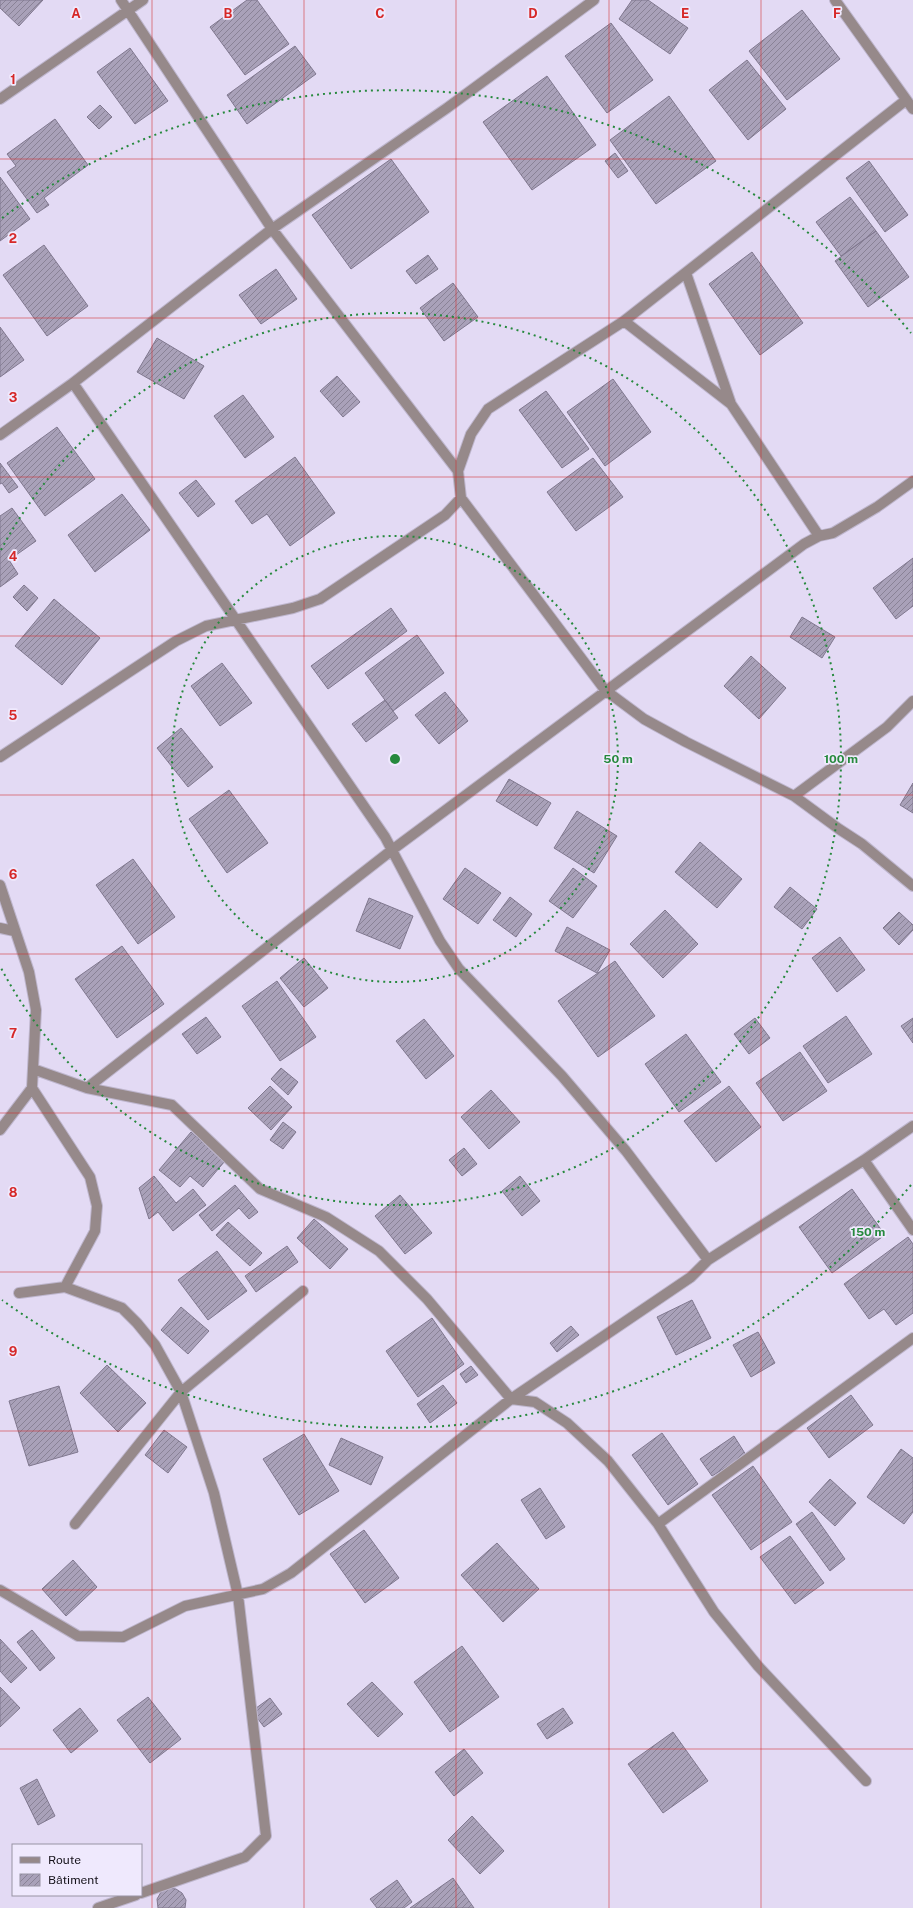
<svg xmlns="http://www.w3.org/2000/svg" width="913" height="1908" font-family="'Public Sans',sans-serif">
	<defs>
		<pattern id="building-hatch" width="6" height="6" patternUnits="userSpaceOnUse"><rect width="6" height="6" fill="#a9a1b9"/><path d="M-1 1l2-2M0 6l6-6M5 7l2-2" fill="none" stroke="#898296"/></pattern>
	</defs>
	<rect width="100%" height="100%" fill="#e3daf4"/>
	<!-- building -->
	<path fill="url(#building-hatch)" stroke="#80788f" d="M 0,0 L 43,0 L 19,26 L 0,8 Z
		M 247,0 L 257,0 L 289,44 L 245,75 L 210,27 Z
		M 632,0 L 648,0 L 688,28 L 670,54 L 619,19 Z
		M 802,10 L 840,59 L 787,100 L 749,51 Z
		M 611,23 L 653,80 L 607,113 L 565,56 Z
		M 295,46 L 316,74 L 247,124 L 227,95 Z
		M 130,48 L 168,101 L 135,124 L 97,72 Z
		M 747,60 L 786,109 L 748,140 L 709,90 Z
		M 547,76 L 596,145 L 532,190 L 483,122 Z
		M 669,96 L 716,161 L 656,204 L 610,140 Z
		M 100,105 L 112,117 L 99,129 L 87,117 Z
		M 55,119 L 88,165 L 44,198 L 49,205 L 37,213 L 7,172 L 16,166 L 7,154 Z
		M 615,153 L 628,171 L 618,178 L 605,161 Z
		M 391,159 L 429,212 L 351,269 L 312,215 Z
		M 869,161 L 908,215 L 885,232 L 846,178 Z
		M 0,177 L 30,219 L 0,241 Z
		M 850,197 L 876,231 L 841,256 L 816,222 Z
		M 876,231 L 909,277 L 868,307 L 835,261 Z
		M 44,245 L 88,306 L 47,336 L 3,275 Z
		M 752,252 L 803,323 L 760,355 L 709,284 Z
		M 428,255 L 438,269 L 416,284 L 406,271 Z
		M 276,269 L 297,299 L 261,324 L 239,295 Z
		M 453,283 L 478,317 L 444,341 L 420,308 Z
		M 0,327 L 24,360 L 0,377 Z
		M 157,338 L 204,366 L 184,399 L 137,372 Z
		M 337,376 L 360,402 L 343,417 L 320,391 Z
		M 613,379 L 651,432 L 605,466 L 567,412 Z
		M 546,391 L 589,449 L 562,468 L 519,410 Z
		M 243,395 L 274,437 L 245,458 L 214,416 Z
		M 57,427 L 95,479 L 45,516 L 7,463 Z
		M 295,457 L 335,513 L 290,546 L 267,514 L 252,524 L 235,501 Z
		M 593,458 L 623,497 L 576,531 L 547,492 Z
		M 0,463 L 18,487 L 9,493 L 2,483 L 0,484 Z
		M 196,480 L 215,504 L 198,517 L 179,493 Z
		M 122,494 L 150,530 L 95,572 L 68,535 Z
		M 12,508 L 36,541 L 9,560 L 18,574 L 0,587 L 0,516 Z
		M 913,558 L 913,606 L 896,619 L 873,588 Z
		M 24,585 L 38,598 L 27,611 L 13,597 Z
		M 54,599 L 100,638 L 62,685 L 15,646 Z
		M 391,608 L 407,631 L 328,689 L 311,666 Z
		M 802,617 L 835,637 L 822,658 L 790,637 Z
		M 417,635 L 444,673 L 393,711 L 365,673 Z
		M 751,656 L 786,688 L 759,719 L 724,686 Z
		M 222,663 L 252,703 L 220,726 L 191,686 Z
		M 445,692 L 468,721 L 439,744 L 415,715 Z
		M 385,700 L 398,718 L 366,742 L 352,724 Z
		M 181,728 L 213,767 L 188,787 L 157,748 Z
		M 509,779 L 551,803 L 537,826 L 496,801 Z
		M 913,783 L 913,813 L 900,805 Z
		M 229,790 L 268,843 L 227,873 L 189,819 Z
		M 577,811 L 617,836 L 594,873 L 554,848 Z
		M 700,842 L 742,879 L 717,908 L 675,872 Z
		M 133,859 L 175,917 L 138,944 L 96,885 Z
		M 465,868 L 501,893 L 478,924 L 443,899 Z
		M 573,868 L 597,886 L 573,918 L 549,901 Z
		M 790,887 L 817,909 L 802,929 L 774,907 Z
		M 510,897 L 532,914 L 516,937 L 493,920 Z
		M 369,898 L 413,916 L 400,949 L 356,931 Z
		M 665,910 L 698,944 L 663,978 L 630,944 Z
		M 899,912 L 913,925 L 913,930 L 899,945 L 883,928 Z
		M 567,927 L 610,950 L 597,973 L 555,951 Z
		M 840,937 L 865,970 L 837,992 L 812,958 Z
		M 122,946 L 164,1004 L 117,1038 L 75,979 Z
		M 304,958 L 328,988 L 304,1007 L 280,978 Z
		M 615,961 L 655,1016 L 598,1057 L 558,1001 Z
		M 277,981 L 316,1037 L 280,1061 L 242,1006 Z
		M 846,1016 L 872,1054 L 828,1083 L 803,1046 Z
		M 206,1017 L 221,1037 L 197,1054 L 182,1034 Z
		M 755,1018 L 770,1038 L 749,1054 L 734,1034 Z
		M 913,1018 L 913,1043 L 901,1026 Z
		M 424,1019 L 454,1056 L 426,1079 L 396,1041 Z
		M 686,1034 L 721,1082 L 679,1112 L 645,1064 Z
		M 800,1052 L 827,1091 L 783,1121 L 756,1083 Z
		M 281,1068 L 298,1082 L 288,1095 L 271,1079 Z
		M 270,1086 L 292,1107 L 271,1130 L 248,1108 Z
		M 729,1086 L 761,1127 L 716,1162 L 684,1121 Z
		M 491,1090 L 520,1122 L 489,1149 L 461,1117 Z
		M 283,1122 L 296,1132 L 283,1149 L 270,1140 Z
		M 191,1132 L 225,1161 L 203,1187 L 190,1176 L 180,1187 L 159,1170 Z
		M 464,1148 L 477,1164 L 462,1176 L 449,1160 Z
		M 154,1176 L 176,1203 L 193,1189 L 206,1205 L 173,1231 L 158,1212 L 149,1219 L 139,1188 Z
		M 520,1176 L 540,1201 L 522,1216 L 502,1191 Z
		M 235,1185 L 258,1212 L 249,1219 L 239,1208 L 212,1231 L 199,1215 Z
		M 852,1189 L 885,1235 L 832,1273 L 799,1227 Z
		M 400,1195 L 432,1233 L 405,1254 L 375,1216 Z
		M 314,1219 L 348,1249 L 330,1269 L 297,1238 Z
		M 228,1222 L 262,1253 L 250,1266 L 216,1235 Z
		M 908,1237 L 913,1244 L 913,1313 L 896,1325 L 884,1309 L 869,1319 L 844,1284 Z
		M 287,1246 L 298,1262 L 256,1292 L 245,1276 Z
		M 217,1251 L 247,1291 L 208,1320 L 178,1280 Z
		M 692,1300 L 711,1338 L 676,1355 L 657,1317 Z
		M 181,1307 L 209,1331 L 188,1354 L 161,1330 Z
		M 432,1318 L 464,1364 L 418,1397 L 386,1351 Z
		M 571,1326 L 579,1335 L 557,1352 L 550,1343 Z
		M 758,1332 L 775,1363 L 751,1377 L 733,1345 Z
		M 107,1365 L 146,1403 L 118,1432 L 80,1393 Z
		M 471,1366 L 478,1375 L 466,1383 L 460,1374 Z
		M 443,1385 L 457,1403 L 430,1423 L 417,1404 Z
		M 59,1386 L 78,1452 L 29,1466 L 9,1401 Z
		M 851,1395 L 873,1425 L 829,1458 L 807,1428 Z
		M 164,1430 L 187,1447 L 168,1473 L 145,1455 Z
		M 662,1433 L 698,1484 L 668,1505 L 632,1455 Z
		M 304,1434 L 339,1491 L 299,1515 L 263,1459 Z
		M 734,1436 L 746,1455 L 712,1476 L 700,1459 Z
		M 341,1438 L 383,1457 L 371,1485 L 329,1465 Z
		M 901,1449 L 913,1458 L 913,1512 L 904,1524 L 867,1497 Z
		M 753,1466 L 792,1522 L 751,1550 L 712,1495 Z
		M 830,1479 L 856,1503 L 835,1526 L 809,1502 Z
		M 540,1488 L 565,1527 L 546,1539 L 521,1500 Z
		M 812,1512 L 845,1559 L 830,1571 L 796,1524 Z
		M 364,1530 L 399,1578 L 365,1603 L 330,1554 Z
		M 790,1536 L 824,1583 L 795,1604 L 760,1557 Z
		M 497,1543 L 539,1589 L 503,1622 L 461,1575 Z
		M 73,1560 L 97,1587 L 66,1616 L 42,1589 Z
		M 32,1630 L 55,1658 L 40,1671 L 17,1642 Z
		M 0,1639 L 27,1668 L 11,1683 L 0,1671 Z
		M 462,1646 L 499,1697 L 450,1732 L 414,1682 Z
		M 372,1682 L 403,1714 L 378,1737 L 347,1704 Z
		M 0,1687 L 20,1708 L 0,1727 Z
		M 148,1697 L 181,1739 L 150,1763 L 117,1720 Z
		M 270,1698 L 282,1714 L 264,1727 L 252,1711 Z
		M 80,1708 L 98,1731 L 71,1753 L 53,1730 Z
		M 563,1708 L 573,1723 L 547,1739 L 537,1724 Z
		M 673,1732 L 708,1781 L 663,1813 L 628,1764 Z
		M 464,1749 L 483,1773 L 454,1796 L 435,1772 Z
		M 37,1779 L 55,1816 L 38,1825 L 20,1788 Z
		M 472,1816 L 504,1851 L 480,1874 L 448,1840 Z
		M 453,1878 L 474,1908 L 410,1908 Z
		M 397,1880 L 412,1902 L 404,1908 L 377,1908 L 370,1899 Z
		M 168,1888 L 176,1889 L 182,1893 L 186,1900 L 185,1908 L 158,1908 L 157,1899 L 161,1892 Z"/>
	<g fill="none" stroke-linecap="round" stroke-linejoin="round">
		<!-- minor casing -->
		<g stroke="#beb6cd" stroke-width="12">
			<path id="minor" d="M 121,0 L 272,229 L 458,471 L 461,498 L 605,690 L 644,719 L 686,742 L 794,796 L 839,829 L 862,844 L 913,886
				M 835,0 L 913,109
				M 0,99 L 143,0
				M 686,273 L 731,404
				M 624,321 L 731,404 L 819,536
				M 73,383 L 385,837 L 440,941 L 459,969 L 562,1076 L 626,1151 L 708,1260
				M 0,435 L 73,383 L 272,229 L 447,108 L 594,0
				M 458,471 L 471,434 L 488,409 L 624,321 L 906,100
				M 0,757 L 176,641 L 206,626 L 293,608 L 320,599 L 445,515 L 461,498
				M 794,796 L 887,727 L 913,701
				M 0,885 L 29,972 L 36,1010 L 32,1088 L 0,1130
				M 0,928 L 14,931
				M 33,1069 L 87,1088 L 172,1105 L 260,1189 L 326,1217 L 379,1251 L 427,1299 L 511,1399 L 535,1402 L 567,1423 L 608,1461 L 658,1524 L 714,1612 L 758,1666 L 866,1781
				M 32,1088 L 90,1177 L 97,1206 L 95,1231 L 65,1287
				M 87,1088 L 392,850 L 804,544 L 819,536 L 833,533 L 877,507 L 913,481
				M 864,1160 L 913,1230
				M 19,1293 L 65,1287 L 122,1308 L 137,1323 L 155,1345 L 181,1392 L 214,1493 L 238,1595 L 266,1836 L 245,1857 L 141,1893
				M 75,1524 L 181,1392 L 303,1291
				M 658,1524 L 913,1338
				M 0,1590 L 78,1636 L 123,1637 L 185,1606 L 263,1589 L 291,1573 L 511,1399 L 691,1277 L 708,1260 L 864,1160 L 913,1126
				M 98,1908 L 136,1895"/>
		</g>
		<!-- minor -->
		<use href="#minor" stroke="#96898a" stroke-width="10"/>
	</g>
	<!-- grid -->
	<path fill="none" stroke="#d62828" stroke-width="1" stroke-opacity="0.55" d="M 152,0 L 152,1908M 304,0 L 304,1908M 456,0 L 456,1908M 609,0 L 609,1908M 761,0 L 761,1908M 0,159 L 913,159M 0,318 L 913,318M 0,477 L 913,477M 0,636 L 913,636M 0,795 L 913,795M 0,954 L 913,954M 0,1113 L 913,1113M 0,1272 L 913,1272M 0,1431 L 913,1431M 0,1590 L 913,1590M 0,1749 L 913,1749"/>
	<!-- distance rings -->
	<g fill="none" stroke="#26893d" stroke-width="2" stroke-dasharray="2 4">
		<circle cx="395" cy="759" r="223"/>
		<path d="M1 550A446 446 0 1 1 1 968"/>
		<path d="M911 1185A669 669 0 0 1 2 1300M2 218A669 669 0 0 1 911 333"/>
	</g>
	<g font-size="13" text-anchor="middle" font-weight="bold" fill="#d62828" stroke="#efe9fd" stroke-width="3.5" stroke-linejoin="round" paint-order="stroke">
		<text x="76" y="18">A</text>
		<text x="228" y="18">B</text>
		<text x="380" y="18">C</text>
		<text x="533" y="18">D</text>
		<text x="685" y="18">E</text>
		<text x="837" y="18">F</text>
		<text x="13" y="84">1</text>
		<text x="13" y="243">2</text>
		<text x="13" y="402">3</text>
		<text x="13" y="561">4</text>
		<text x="13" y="720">5</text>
		<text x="13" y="879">6</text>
		<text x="13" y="1038">7</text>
		<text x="13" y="1197">8</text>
		<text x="13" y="1356">9</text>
	</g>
	<circle cx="395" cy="759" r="6" fill="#26893d" stroke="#efe9fd" stroke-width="2"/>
	<g font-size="12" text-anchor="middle" font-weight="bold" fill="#26893d" stroke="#efe9fd" stroke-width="3.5" stroke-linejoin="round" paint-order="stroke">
		<text x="618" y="763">50 m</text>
		<text x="841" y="763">100 m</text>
		<text x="868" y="1236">150 m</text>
	</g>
	<!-- legend -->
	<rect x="12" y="1844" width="130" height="52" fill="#efe9fd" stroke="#9893a3"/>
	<rect x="20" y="1857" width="20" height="6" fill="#96898a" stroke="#9893a3"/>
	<text x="48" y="1864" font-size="12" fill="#16131b">Route</text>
	<rect x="20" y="1874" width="20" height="12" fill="url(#building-hatch)" stroke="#9893a3"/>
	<text x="48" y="1884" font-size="12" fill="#16131b">Bâtiment</text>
</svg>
